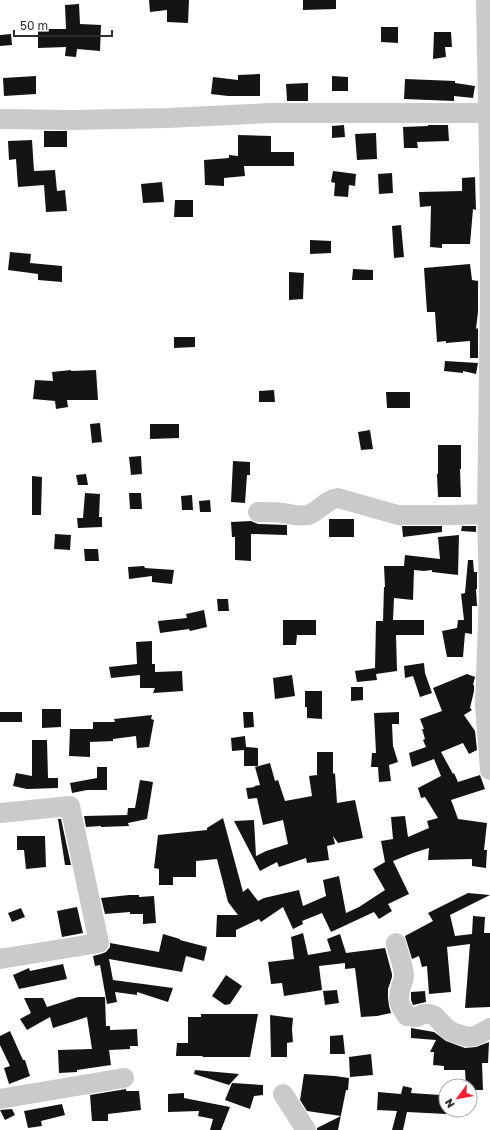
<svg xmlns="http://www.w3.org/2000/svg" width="490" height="1130" font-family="'Golos Text',sans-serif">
	<rect width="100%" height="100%" fill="#fff"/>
	<!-- building -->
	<path fill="#141414" d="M 149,0 L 189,0 L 188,23 L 167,22 L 167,10 L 150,12 Z
		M 303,0 L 336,0 L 336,9 L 303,10 Z
		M 79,4 L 80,24 L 101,25 L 100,51 L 77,49 L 76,57 L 65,56 L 66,47 L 38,48 L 38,29 L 66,29 L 65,5 Z
		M 381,27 L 398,27 L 398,43 L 381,42 Z
		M 434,32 L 451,32 L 452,47 L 445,47 L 446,57 L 433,59 Z
		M 11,34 L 12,45 L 0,46 L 0,35 Z
		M 260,74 L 260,96 L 228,96 L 211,94 L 213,77 L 238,80 L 238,75 Z
		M 36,76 L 36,94 L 4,96 L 3,78 Z
		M 332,76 L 348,77 L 348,91 L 332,91 Z
		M 405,79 L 455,81 L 455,83 L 475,86 L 473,98 L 454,96 L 454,101 L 404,99 Z
		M 308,83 L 308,101 L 287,101 L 286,84 Z
		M 344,125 L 345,137 L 332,138 L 332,126 Z
		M 428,125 L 448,125 L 449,141 L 417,142 L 418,148 L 404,148 L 403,127 L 428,126 Z
		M 44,131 L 67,131 L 67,147 L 44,147 Z
		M 376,133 L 377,159 L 357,160 L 355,134 Z
		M 238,135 L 271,136 L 271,152 L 294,152 L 294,166 L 244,166 L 245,176 L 224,178 L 224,186 L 205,185 L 204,160 L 229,158 L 229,155 L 238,156 Z
		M 32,140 L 34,171 L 55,170 L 57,191 L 65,190 L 67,211 L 46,212 L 44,185 L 18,187 L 16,159 L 9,160 L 8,141 Z
		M 333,171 L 356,174 L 355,186 L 349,185 L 348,197 L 334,196 L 335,183 L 331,182 Z
		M 392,173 L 393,193 L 379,194 L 378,174 Z
		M 475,177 L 476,210 L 473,209 L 470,244 L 442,244 L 442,248 L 430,247 L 431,206 L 420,207 L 419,192 L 462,191 L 462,178 Z
		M 162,182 L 164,202 L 143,203 L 141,184 Z
		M 175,200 L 193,200 L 193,217 L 174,217 Z
		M 401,225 L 404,257 L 394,258 L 392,226 Z
		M 310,240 L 331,241 L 331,253 L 310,254 Z
		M 10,252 L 31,254 L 30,263 L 62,266 L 62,282 L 38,280 L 38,274 L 8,270 Z
		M 470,264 L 472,280 L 478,281 L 478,312 L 476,329 L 478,328 L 478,358 L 470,358 L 470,341 L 446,343 L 446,341 L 437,342 L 435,312 L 427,312 L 424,268 Z
		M 353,269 L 373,270 L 373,280 L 352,280 Z
		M 289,272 L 304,273 L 303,299 L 289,300 Z
		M 174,337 L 195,337 L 195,347 L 174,348 Z
		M 445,361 L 478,363 L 476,374 L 463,371 L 463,373 L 444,371 Z
		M 71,370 L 71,371 L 96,370 L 98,400 L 67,400 L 68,407 L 56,409 L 55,401 L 33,399 L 35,380 L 53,381 L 52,372 Z
		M 274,390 L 275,402 L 259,402 L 259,391 Z
		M 386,392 L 410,392 L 410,408 L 387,408 Z
		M 100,423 L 102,442 L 92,443 L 90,424 Z
		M 150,424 L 179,424 L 179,438 L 150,439 Z
		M 370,430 L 373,449 L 361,450 L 358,432 Z
		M 438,445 L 461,445 L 461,469 L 460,469 L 461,497 L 438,497 L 437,474 L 438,474 Z
		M 141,456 L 142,474 L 131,475 L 129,457 Z
		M 233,461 L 250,462 L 250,475 L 247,475 L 245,503 L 231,502 Z
		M 86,474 L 88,485 L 78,485 L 76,475 Z
		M 32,476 L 42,477 L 41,515 L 32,515 Z
		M 85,493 L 100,494 L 99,517 L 102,517 L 102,527 L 78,528 L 77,518 L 83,518 Z
		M 129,493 L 141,493 L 142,509 L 130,509 Z
		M 192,495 L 193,510 L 182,510 L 181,496 Z
		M 210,500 L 211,512 L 200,512 L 199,501 Z
		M 329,519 L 354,519 L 354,537 L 329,537 Z
		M 251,521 L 258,524 L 287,525 L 287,535 L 251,534 L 251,561 L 235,560 L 235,537 L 232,537 L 231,522 Z
		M 402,526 L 442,526 L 442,532 L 403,537 Z
		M 462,526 L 476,526 L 476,532 L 461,531 Z
		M 55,534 L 71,535 L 70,550 L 54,549 Z
		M 459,535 L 458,575 L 432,572 L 432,570 L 424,571 L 414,570 L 413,600 L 394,598 L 393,620 L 424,620 L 424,635 L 396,635 L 397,671 L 376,674 L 377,680 L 357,682 L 355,671 L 375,668 L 376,621 L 383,621 L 384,587 L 385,587 L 384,566 L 404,566 L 405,555 L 440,559 L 438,537 Z
		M 84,549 L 98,549 L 99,561 L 85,561 Z
		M 468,560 L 473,560 L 474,572 L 477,572 L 477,589 L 476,589 L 477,606 L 472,606 L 472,634 L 465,633 L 463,657 L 447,657 L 442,631 L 457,628 L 458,620 L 464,620 L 461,594 L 465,593 Z
		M 144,566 L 145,568 L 174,570 L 172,584 L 152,582 L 152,576 L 129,579 L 128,567 Z
		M 217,599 L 228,599 L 229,611 L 218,611 Z
		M 204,610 L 207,627 L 190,631 L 189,629 L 160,633 L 158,621 L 187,618 L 186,614 Z
		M 283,620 L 316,620 L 316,635 L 297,635 L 296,645 L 283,645 Z
		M 152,641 L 152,664 L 155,664 L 155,672 L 182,671 L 183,691 L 153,693 L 155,688 L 140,688 L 140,675 L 111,678 L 109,667 L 137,664 L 136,642 Z
		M 424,663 L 425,673 L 432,693 L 420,697 L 413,676 L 405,678 L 404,666 Z
		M 467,674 L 475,677 L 473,685 L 474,685 L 474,691 L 470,708 L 472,710 L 464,715 L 475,731 L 477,750 L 469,754 L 463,743 L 441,752 L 453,774 L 454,773 L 458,782 L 480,775 L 485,789 L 451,800 L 453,805 L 458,819 L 487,823 L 484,850 L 487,850 L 486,868 L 472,866 L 472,859 L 428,860 L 429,848 L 413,853 L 393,861 L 409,894 L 388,904 L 392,911 L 379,919 L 374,912 L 331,932 L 322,913 L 302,921 L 303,924 L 293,929 L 283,907 L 261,922 L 259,919 L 236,930 L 236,937 L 216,937 L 217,915 L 238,915 L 228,902 L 217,859 L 196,861 L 196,877 L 173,877 L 173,885 L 159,885 L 159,869 L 154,868 L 158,835 L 207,830 L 207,828 L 223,818 L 243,892 L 248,888 L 258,901 L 264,898 L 299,890 L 303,906 L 326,896 L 323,880 L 339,876 L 346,913 L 359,907 L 385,890 L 373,869 L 385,862 L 381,841 L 393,839 L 391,817 L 405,816 L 408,837 L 429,828 L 427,821 L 438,818 L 425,797 L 421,798 L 418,788 L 441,776 L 434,759 L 412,767 L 409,753 L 426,747 L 423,740 L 425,739 L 422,729 L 424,729 L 420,719 L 442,711 L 433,688 Z
		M 292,675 L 295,696 L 275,699 L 273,678 Z
		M 351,687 L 363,687 L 363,700 L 351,701 Z
		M 305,691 L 322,691 L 322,719 L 307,718 L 307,707 L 305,707 Z
		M 42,709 L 61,709 L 61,727 L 42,728 Z
		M 0,712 L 22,712 L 22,722 L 0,722 Z
		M 243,712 L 253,712 L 254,727 L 244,728 Z
		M 399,712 L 399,724 L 392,724 L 393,746 L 398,762 L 389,765 L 391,781 L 379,782 L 378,767 L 371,767 L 372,753 L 376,753 L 374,713 Z
		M 152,715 L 151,719 L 154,720 L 149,747 L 137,748 L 136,736 L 113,739 L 113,741 L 90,742 L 90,757 L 69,756 L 70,729 L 93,729 L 93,722 L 115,722 L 114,719 Z
		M 245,736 L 246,747 L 258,748 L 258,766 L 244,766 L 244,750 L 232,751 L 231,738 Z
		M 32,740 L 47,740 L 48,778 L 58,778 L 58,788 L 27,789 L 13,786 L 16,773 L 32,776 Z
		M 317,752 L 333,752 L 333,774 L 335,773 L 337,803 L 355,800 L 363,838 L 338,843 L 333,836 L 335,844 L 327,846 L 329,860 L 307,863 L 306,858 L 279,867 L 277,862 L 260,871 L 234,821 L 254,820 L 256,856 L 266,851 L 288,844 L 283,820 L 263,825 L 257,798 L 248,799 L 246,788 L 255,787 L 254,786 L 260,785 L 255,767 L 270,763 L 275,781 L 278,780 L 285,801 L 312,796 L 309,776 L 317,775 Z
		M 97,767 L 107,767 L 107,790 L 87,790 L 72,793 L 70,783 L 97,778 Z
		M 140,780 L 153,782 L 147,819 L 128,823 L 129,826 L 101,827 L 101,826 L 86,827 L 84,816 L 127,815 L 127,817 L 128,808 L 135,808 Z
		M 58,819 L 61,819 L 71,865 L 65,865 Z
		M 17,836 L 45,836 L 46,867 L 26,869 L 24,850 L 17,850 Z
		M 468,893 L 490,895 L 450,915 L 455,936 L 472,934 L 473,916 L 485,917 L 484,933 L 490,933 L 490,1007 L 465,1008 L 470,944 L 447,947 L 451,992 L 429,994 L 427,966 L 422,967 L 419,956 L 412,959 L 405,936 L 433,921 L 428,913 Z
		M 129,895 L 139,895 L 139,897 L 154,896 L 156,923 L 143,924 L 143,914 L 130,914 L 130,912 L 105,914 L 101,898 Z
		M 77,907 L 83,933 L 62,937 L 57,911 Z
		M 21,908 L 25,917 L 12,922 L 8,913 Z
		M 303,933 L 308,955 L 331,951 L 327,939 L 340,934 L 346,953 L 385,948 L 392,974 L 392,977 L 388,989 L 388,998 L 389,1006 L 391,1013 L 377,1016 L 361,1017 L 355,968 L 345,969 L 345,963 L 319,966 L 322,990 L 284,996 L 282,983 L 271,984 L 268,962 L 294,959 L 291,937 Z
		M 163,934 L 180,939 L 180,940 L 207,947 L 204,961 L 186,956 L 182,972 L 109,959 L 113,980 L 173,988 L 168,1002 L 137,992 L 137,995 L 115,992 L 117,1002 L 107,1004 L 100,965 L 95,966 L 93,956 L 101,954 L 106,952 L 110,947 L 110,943 L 159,952 Z
		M 63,964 L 67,979 L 19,989 L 13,975 L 29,968 L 30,971 Z
		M 226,975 L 242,986 L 230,1004 L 225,1005 L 212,996 Z
		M 337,990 L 339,1003 L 325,1005 L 323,991 Z
		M 425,991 L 426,1002 L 413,1005 L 411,1000 L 411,992 Z
		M 78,997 L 105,997 L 106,1026 L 110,1026 L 110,1030 L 137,1029 L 138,1046 L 130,1046 L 130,1049 L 109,1050 L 111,1065 L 77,1070 L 77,1072 L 59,1073 L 58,1050 L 92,1049 L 87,1017 L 53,1028 L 50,1017 L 27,1030 L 20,1019 L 31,1013 L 24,998 L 43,998 L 47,1007 Z
		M 201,1014 L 258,1014 L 250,1057 L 203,1057 L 202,1056 L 176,1056 L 177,1043 L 188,1043 L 188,1017 L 201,1017 Z
		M 270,1015 L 293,1018 L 292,1029 L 293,1042 L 287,1043 L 287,1057 L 271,1057 Z
		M 411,1028 L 434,1032 L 446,1041 L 465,1048 L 476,1047 L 489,1042 L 488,1063 L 482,1063 L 483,1090 L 470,1090 L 470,1086 L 466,1086 L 465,1070 L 444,1070 L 444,1066 L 433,1065 L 434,1052 L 430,1052 L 436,1040 L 411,1038 Z
		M 10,1031 L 23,1060 L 25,1060 L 30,1076 L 9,1084 L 4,1068 L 10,1066 L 0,1045 L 0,1036 Z
		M 343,1035 L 345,1054 L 330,1054 L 330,1036 Z
		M 371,1054 L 373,1075 L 350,1077 L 349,1057 Z
		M 195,1070 L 239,1074 L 229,1085 L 194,1074 Z
		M 304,1074 L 335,1076 L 349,1078 L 348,1090 L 346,1090 L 338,1130 L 317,1130 L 317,1128 L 341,1116 L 307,1111 L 300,1100 Z
		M 232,1083 L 263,1085 L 263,1095 L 254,1096 L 250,1109 L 225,1100 Z
		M 403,1086 L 412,1088 L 411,1093 L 440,1095 L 440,1103 L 446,1103 L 446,1114 L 407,1112 L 403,1130 L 392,1130 L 397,1111 L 377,1110 L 378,1092 L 401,1094 Z
		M 126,1089 L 126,1091 L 139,1091 L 141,1110 L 108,1114 L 108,1121 L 92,1121 L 90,1095 Z
		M 184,1093 L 184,1098 L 230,1107 L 221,1130 L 210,1130 L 213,1119 L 198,1116 L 199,1111 L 168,1112 L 168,1094 Z
		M 62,1104 L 65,1115 L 41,1121 L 42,1126 L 28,1128 L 24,1111 Z
		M 12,1109 L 15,1115 L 5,1120 L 0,1110 Z"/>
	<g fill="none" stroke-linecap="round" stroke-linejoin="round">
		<!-- minor -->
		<path stroke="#cacaca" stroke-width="20" d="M 486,0 L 490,214 L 490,294 L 487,514 L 489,593 L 485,705 L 490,770
			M 0,119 L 71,120 L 168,118 L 270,113 L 488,113
			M 258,512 C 266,512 275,512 283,513 C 291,514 299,517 308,515 C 319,512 326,499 338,498 L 398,515 L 453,515 L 487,514
			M 0,813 L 70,806 L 99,943 L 0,959
			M 396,943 C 398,954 404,965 404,977 C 404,980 402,983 401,986 C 397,1000 399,1005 407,1016 L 417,1017 L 423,1014 L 430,1014 L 435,1016 L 445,1027 L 452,1032 L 468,1037 C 476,1037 483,1032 490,1028
			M 283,1094 L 306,1130
			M 0,1099 L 124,1078"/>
	</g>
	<!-- north arrow -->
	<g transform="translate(458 1098) rotate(238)"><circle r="19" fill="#ffffff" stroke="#ababab"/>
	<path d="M0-3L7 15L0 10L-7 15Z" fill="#f32138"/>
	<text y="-6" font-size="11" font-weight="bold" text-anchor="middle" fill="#2d2d2d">N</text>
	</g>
	<!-- scale -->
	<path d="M14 30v6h98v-6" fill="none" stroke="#2d2d2d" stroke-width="2"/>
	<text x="20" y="30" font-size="12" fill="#2d2d2d" stroke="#ffffff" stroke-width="3" paint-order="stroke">50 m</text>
</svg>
